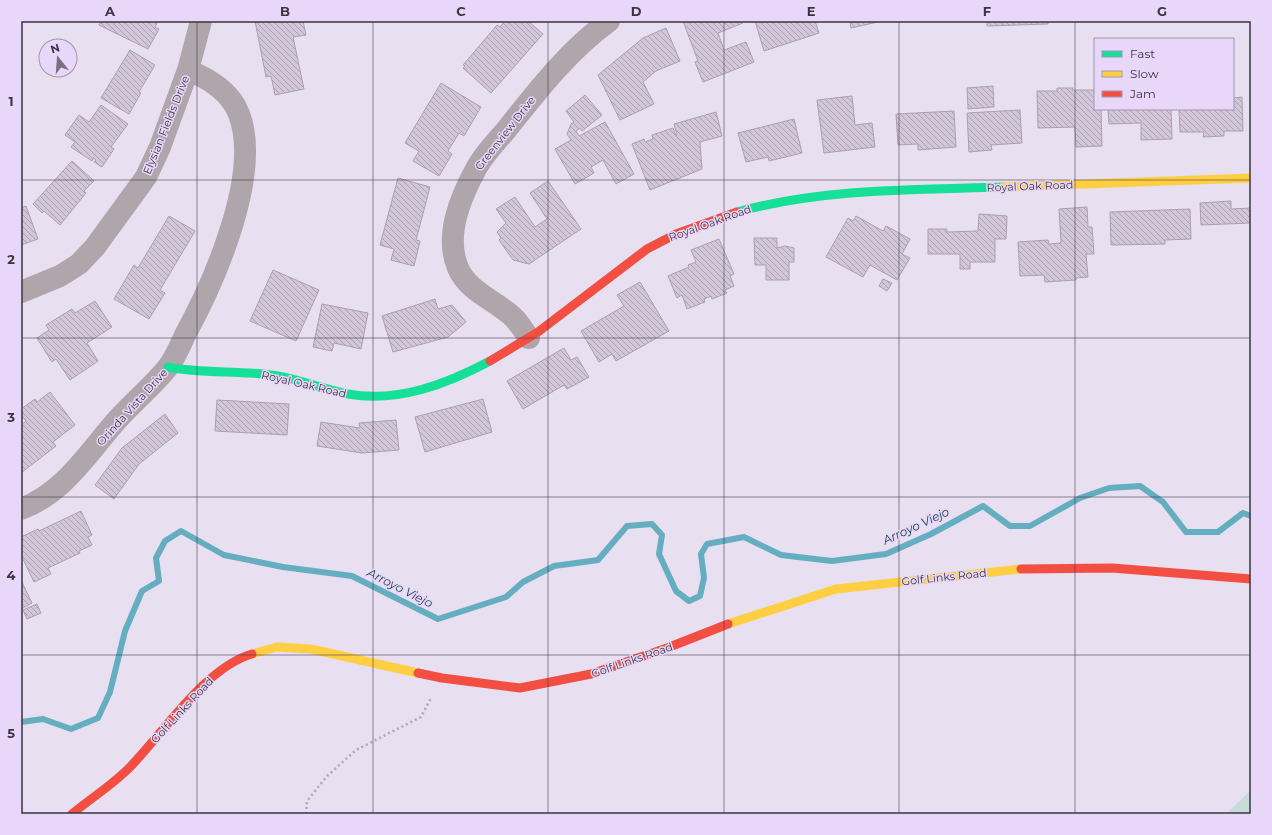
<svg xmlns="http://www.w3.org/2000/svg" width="1272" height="835" font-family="Montserrat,sans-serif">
	<defs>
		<pattern id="grass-tufts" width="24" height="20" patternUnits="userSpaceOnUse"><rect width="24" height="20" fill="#c5ddd7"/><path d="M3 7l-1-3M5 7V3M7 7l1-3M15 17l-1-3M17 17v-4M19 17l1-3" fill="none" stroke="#aabeba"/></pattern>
		<pattern id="building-back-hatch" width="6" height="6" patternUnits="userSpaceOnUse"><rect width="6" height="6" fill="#d3c6d8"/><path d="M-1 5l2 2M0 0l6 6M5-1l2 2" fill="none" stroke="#aca2b1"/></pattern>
	</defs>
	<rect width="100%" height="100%" fill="#e8dff0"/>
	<!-- grass -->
	<path fill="url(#grass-tufts)" d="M 1251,790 L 1251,814 L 1226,814 Z"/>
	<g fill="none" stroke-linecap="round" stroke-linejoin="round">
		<!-- stream -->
		<path stroke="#65adc0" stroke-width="6" d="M 21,722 L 43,719 L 71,729 L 98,718 L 110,692 L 125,631 L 142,591 L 159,581 L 156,558 L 165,541 L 181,531 L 224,555 L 283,567 L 352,576 L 438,619 L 506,597 L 523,582 L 554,566 L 598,560 L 627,526 L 652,524 L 662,535 L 659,554 L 676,591 L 689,601 L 700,596 L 704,578 L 701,554 L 707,544 L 744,537 L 781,555 L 832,561 L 886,554 L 931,534 L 983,506 L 1010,526 L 1030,526 L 1080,498 L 1109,488 L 1140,486 L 1163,502 L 1186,532 L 1218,532 L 1243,513 L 1251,516"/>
	</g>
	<!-- building -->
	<path fill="url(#building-back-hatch)" stroke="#a9a1ae" d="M 101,21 L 158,21 L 155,27 L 159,29 L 148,49 L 99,25 Z
		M 255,21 L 303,21 L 306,35 L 293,37 L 304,89 L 275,95 L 271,76 L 266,77 Z
		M 505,21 L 528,21 L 543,34 L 491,93 L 463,68 L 465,66 L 463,65 L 497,25 L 500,27 Z
		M 683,21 L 742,21 L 743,23 L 718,33 L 724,50 L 746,42 L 754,62 L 703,82 L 695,62 L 698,61 Z
		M 755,21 L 815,21 L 819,33 L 764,51 Z
		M 850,21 L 882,21 L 851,28 Z
		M 987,21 L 1048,21 L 1048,24 L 987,26 Z
		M 666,28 L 680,61 L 656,71 L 643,82 L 654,104 L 620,120 L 598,75 L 643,38 Z
		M 130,50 L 155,65 L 139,92 L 141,93 L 129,114 L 101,98 Z
		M 441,83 L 481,107 L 464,136 L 459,133 L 448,151 L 452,154 L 439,176 L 413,161 L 419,151 L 405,143 Z
		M 993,86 L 994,107 L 968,109 L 967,88 Z
		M 1057,88 L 1073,88 L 1072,90 L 1095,90 L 1095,109 L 1101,109 L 1102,146 L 1076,147 L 1075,127 L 1038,128 L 1037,91 L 1057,91 Z
		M 585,95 L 602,115 L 582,131 L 580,128 L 576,131 L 579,136 L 605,122 L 634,174 L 616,184 L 603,160 L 591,167 L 594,173 L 575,184 L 555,149 L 571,140 L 567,134 L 571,124 L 574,122 L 566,111 Z
		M 852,96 L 855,125 L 872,123 L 875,147 L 824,153 L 817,100 Z
		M 1242,97 L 1243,131 L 1224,131 L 1224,136 L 1203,137 L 1204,132 L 1180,132 L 1179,109 L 1233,109 L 1233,98 Z
		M 101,105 L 128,124 L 111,147 L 114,149 L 102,167 L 94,162 L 96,160 L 93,158 L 92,161 L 71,147 L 75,142 L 65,135 L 79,115 L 89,122 Z
		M 1108,109 L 1171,109 L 1172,139 L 1141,140 L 1141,123 L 1109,124 Z
		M 1020,110 L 1022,143 L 991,145 L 992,150 L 969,152 L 967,113 Z
		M 954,111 L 956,147 L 918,150 L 918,144 L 898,145 L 896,114 Z
		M 716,112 L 722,136 L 700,142 L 702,169 L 650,190 L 632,144 L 644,139 L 645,142 L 653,139 L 652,135 L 673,128 L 676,136 L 677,135 L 674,124 Z
		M 794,119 L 802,153 L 769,161 L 768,157 L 746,162 L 738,133 Z
		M 72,161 L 94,181 L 84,191 L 86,193 L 60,225 L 44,211 L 42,213 L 33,204 Z
		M 398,178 L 430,187 L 416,240 L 420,241 L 414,266 L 391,260 L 394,249 L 380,245 Z
		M 548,181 L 581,229 L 529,264 L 513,260 L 499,240 L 501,238 L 497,232 L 506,223 L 496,209 L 515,197 L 535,227 L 547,219 L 530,193 Z
		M 1231,201 L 1231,209 L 1251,208 L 1251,223 L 1201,225 L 1200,203 Z
		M 26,206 L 38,239 L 21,245 L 21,208 Z
		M 1087,207 L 1088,227 L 1092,227 L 1094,254 L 1086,254 L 1088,277 L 1076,278 L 1076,280 L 1045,282 L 1044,275 L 1020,276 L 1018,242 L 1048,240 L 1049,244 L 1061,243 L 1059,209 Z
		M 1190,209 L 1191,239 L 1165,240 L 1165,244 L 1111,245 L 1110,212 Z
		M 979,214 L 1007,216 L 1006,239 L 995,239 L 995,262 L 970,262 L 970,269 L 960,269 L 960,254 L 928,254 L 928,229 L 947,229 L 947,232 L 978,231 Z
		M 169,216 L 195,231 L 160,290 L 165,293 L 149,319 L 114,299 L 134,265 L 138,268 Z
		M 856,216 L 883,231 L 886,226 L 910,239 L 902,254 L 910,258 L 897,280 L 870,265 L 863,277 L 826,257 L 848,218 L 853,221 Z
		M 754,238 L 777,238 L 777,248 L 785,246 L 794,248 L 794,262 L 789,262 L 789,280 L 766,280 L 766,265 L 755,265 Z
		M 719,239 L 734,274 L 730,276 L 734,286 L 725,290 L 727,293 L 712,299 L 711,296 L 704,299 L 705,302 L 687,309 L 682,295 L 677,298 L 668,276 L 689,267 L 688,265 L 696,262 L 691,250 Z
		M 273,270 L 319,290 L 296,341 L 250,321 Z
		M 883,279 L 892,283 L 887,291 L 879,286 Z
		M 640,282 L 669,331 L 616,361 L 612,354 L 599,362 L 581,331 L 624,306 L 617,295 Z
		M 435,299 L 438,309 L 452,305 L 466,322 L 448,337 L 393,352 L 382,316 Z
		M 95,301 L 112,327 L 87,343 L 98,361 L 70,380 L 56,359 L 52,362 L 37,338 L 49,330 L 46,325 L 72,309 L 75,313 Z
		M 322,304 L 368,313 L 361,349 L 334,343 L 332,351 L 313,347 Z
		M 564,348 L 571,360 L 577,357 L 589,377 L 567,389 L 564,385 L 523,409 L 507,381 Z
		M 50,392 L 75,425 L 53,442 L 56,446 L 21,473 L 21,425 L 26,421 L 21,415 L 21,409 L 35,399 L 37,402 Z
		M 483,399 L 492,432 L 425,452 L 415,417 Z
		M 217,400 L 289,404 L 287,435 L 215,431 Z
		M 165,414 L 178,433 L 139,464 L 114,499 L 95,485 L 122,448 Z
		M 396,420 L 399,450 L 362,453 L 317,446 L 321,422 L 360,428 L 359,423 Z
		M 81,511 L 92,535 L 88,537 L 92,545 L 79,551 L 80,553 L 48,568 L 51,574 L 34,582 L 21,555 L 21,537 L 38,529 L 39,531 Z
		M 21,580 L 32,603 L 21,609 Z
		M 37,604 L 41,613 L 27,619 L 23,610 Z"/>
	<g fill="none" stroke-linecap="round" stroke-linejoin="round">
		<!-- path -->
		<path stroke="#b0a7af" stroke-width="2.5" stroke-dasharray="2 3" stroke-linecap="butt" d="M 306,814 L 307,801 L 327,776 L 356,750 L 421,717 L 431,698"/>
		<!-- street -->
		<path stroke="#b0a5ab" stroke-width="22" d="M 21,292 L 60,276 L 79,264 L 95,247 L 146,177 L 160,147 L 188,70 L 201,21
			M 529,338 C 524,331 520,324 514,318 C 497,301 468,292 458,268 C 444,235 461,196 477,167 C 485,153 497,141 507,129 C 538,90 569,50 609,21
			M 21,509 C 64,493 88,453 117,420 C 133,402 153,386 168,367 C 175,358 180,346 185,335 C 214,282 262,174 239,114 C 230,91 209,79 188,70"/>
		<!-- fast -->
		<path stroke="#16e098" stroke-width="9" d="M 737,212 C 824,188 914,190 1003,187
			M 168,367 C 202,374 237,370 271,375 C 297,378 322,389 348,394 C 398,403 447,384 490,361"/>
		<!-- slow -->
		<path stroke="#ffcf43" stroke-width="9" d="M 1003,187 L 1251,178
			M 728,624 L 836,589 L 1021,569
			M 252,654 L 277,647 L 311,649 L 418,673"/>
		<!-- jam -->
		<path stroke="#f24e42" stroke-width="9" d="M 490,361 L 538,332 L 647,249 L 676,234 L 737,212
			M 1021,569 L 1112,568 L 1251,579
			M 418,673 L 442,678 L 520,688 L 591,674 L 667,648 L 728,624
			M 72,814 C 91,798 114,784 131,766 C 164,732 206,667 252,654"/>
	</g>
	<!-- grid -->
	<path fill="none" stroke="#3b3441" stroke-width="1" stroke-opacity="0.55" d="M 197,21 L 197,814M 373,21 L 373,814M 548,21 L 548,814M 724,21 L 724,814M 899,21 L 899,814M 1075,21 L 1075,814M 21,180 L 1251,180M 21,338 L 1251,338M 21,497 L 1251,497M 21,655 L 1251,655"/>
	<g text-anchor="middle" stroke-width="3" stroke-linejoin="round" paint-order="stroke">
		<!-- street labels -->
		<g font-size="11" fill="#3b3441" stroke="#e8d7f8">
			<text transform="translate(166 125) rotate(-68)" y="4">Elysian Fields Drive</text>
			<text transform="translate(505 133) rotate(-52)" y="4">Greenview Drive</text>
			<text transform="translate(1030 186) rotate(-2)" y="4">Royal Oak Road</text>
			<text transform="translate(710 223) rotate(-20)" y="4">Royal Oak Road</text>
			<text transform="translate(304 384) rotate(13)" y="4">Royal Oak Road</text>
			<text transform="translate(132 407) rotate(-48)" y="4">Orinda Vista Drive</text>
			<text transform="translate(944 577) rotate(-6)" y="4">Golf Links Road</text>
			<text transform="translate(632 660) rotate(-19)" y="4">Golf Links Road</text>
			<text transform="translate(182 710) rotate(-47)" y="4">Golf Links Road</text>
		</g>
		<!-- water labels -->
		<g font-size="12" font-style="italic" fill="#19464f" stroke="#e8d7f8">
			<text transform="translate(916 526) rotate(-25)" y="4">Arroyo Viejo</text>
			<text transform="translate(400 588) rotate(27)" y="4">Arroyo Viejo</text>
		</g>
	</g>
	<!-- border -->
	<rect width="1272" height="835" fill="none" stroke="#e8d7f8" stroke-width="44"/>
	<!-- legend -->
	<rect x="1094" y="38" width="140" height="72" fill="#e8d7f8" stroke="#a396af"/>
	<rect x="1102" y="51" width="20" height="6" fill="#16e098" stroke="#a396af"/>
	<text x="1130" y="58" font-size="12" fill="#3b3441">Fast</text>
	<rect x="1102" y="71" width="20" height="6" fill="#ffcf43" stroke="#a396af"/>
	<text x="1130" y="78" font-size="12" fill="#3b3441">Slow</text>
	<rect x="1102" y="91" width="20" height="6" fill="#f24e42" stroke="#a396af"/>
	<text x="1130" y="98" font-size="12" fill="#3b3441">Jam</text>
	<!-- north arrow -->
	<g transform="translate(58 58) rotate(343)"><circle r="19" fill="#e8d7f8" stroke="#a396af"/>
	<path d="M0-3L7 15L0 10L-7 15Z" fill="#78707e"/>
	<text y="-6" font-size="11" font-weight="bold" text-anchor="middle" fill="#3b3441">N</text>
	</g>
	<rect x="22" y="22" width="1228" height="791" fill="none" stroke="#3b3441" stroke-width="1.5"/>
	<g font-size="13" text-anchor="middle" font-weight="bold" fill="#3b3441">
		<text x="110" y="16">A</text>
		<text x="285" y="16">B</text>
		<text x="461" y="16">C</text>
		<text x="636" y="16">D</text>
		<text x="811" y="16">E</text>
		<text x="987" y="16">F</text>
		<text x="1162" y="16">G</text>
		<text x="11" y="106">1</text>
		<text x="11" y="264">2</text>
		<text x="11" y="422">3</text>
		<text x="11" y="580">4</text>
		<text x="11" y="738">5</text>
	</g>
</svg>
